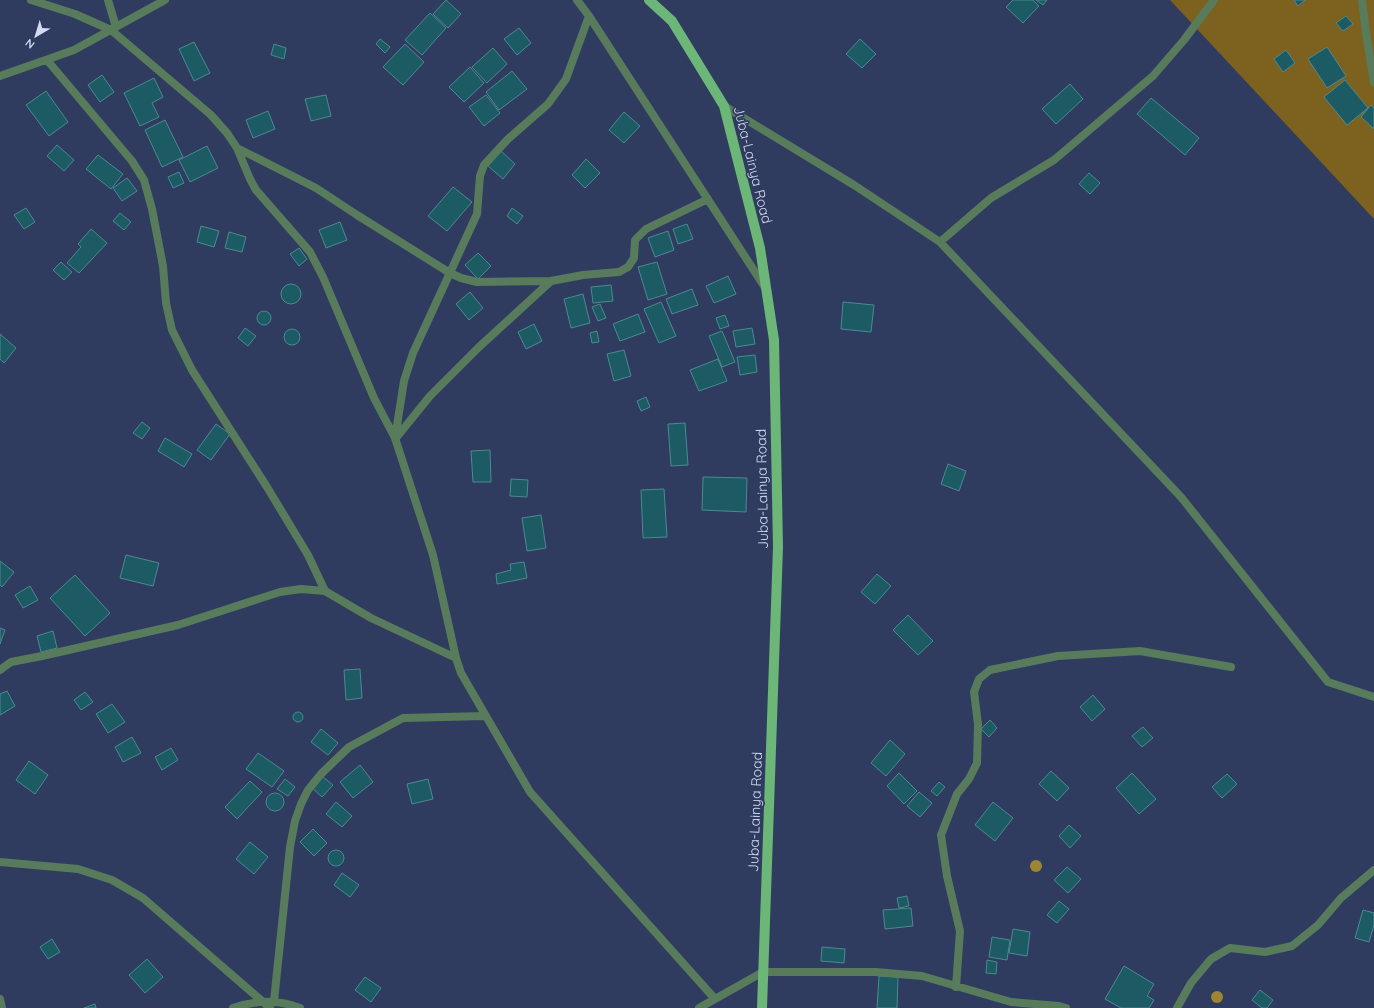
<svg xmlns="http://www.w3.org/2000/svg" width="1374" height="1008" font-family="Quicksand,sans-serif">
	<rect width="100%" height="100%" fill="#2f3c5f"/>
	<!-- green -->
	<path fill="#7c621e" d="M 1170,0 L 1374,0 L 1374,219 Z"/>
	<!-- building -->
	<path fill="#1d5b64" stroke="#4d8992" d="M 446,0 L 461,14 L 448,28 L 433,14 Z
		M 1013,0 L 1033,0 L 1039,6 L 1023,23 L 1006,7 Z
		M 1036,0 L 1047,0 L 1043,5 Z
		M 1294,0 L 1305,0 L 1298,6 Z
		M 430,13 L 446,28 L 422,55 L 405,40 Z
		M 1346,16 L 1353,24 L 1343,31 L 1336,23 Z
		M 519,28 L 531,43 L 517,55 L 504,39 Z
		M 380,39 L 390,47 L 385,53 L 376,44 Z
		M 860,39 L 876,54 L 862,68 L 846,54 Z
		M 194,42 L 210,73 L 194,81 L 179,49 Z
		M 274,44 L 286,48 L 284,59 L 271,55 Z
		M 405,44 L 424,62 L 403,85 L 383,67 Z
		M 1327,47 L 1346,76 L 1327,88 L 1308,59 Z
		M 493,48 L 507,64 L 487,83 L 472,67 Z
		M 1286,50 L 1295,63 L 1283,72 L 1274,59 Z
		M 470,67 L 484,83 L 464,102 L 449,87 Z
		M 512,71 L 527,89 L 499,110 L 486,92 Z
		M 102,75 L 114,92 L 100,102 L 88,85 Z
		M 154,78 L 163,97 L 152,103 L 159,117 L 140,126 L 124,93 Z
		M 1345,80 L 1368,108 L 1347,125 L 1324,97 Z
		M 1070,84 L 1083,99 L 1056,124 L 1042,109 Z
		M 46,91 L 68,122 L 49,136 L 26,105 Z
		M 326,95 L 331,116 L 311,121 L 305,99 Z
		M 486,95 L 500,113 L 484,126 L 469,107 Z
		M 1151,98 L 1199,138 L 1185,155 L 1137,114 Z
		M 1371,105 L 1374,108 L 1374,129 L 1361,117 Z
		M 268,111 L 275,129 L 253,138 L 246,120 Z
		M 624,112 L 640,126 L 624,143 L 609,130 Z
		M 165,120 L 183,157 L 162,167 L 145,130 Z
		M 57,145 L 74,160 L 64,171 L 47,156 Z
		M 207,146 L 218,168 L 190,182 L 179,160 Z
		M 501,151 L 515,164 L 503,179 L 488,166 Z
		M 98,155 L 123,174 L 111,189 L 86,169 Z
		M 586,159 L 600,173 L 585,188 L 572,175 Z
		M 179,172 L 184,183 L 173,188 L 168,177 Z
		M 1089,173 L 1100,183 L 1090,194 L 1079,184 Z
		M 127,178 L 137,191 L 122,201 L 113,188 Z
		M 453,187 L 472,202 L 447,231 L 428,216 Z
		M 26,208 L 35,222 L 24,229 L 14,215 Z
		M 512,208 L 523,216 L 517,224 L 507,216 Z
		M 120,213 L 131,222 L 124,230 L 113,221 Z
		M 340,222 L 347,240 L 326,248 L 319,230 Z
		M 687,224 L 693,239 L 678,244 L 673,229 Z
		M 201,226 L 219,231 L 214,247 L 197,242 Z
		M 91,229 L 107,243 L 79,273 L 67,263 L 81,247 L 78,244 Z
		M 668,231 L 674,250 L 655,257 L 648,238 Z
		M 229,232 L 246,237 L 242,252 L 225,248 Z
		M 299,248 L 307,259 L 299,266 L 290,254 Z
		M 478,253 L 491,266 L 478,279 L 465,265 Z
		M 61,262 L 72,272 L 64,280 L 53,270 Z
		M 657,262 L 667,294 L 648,300 L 638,267 Z
		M 728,276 L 736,294 L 714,303 L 706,286 Z
		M281 294a10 10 0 1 1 20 0a10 10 0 1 1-20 0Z
		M 611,285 L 613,301 L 593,303 L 591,287 Z
		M 692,289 L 698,305 L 672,314 L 666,299 Z
		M 470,292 L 483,308 L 469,320 L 456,304 Z
		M 583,294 L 590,323 L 571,328 L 564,299 Z
		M 661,302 L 676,336 L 659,343 L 644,309 Z
		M 843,302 L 874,305 L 871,332 L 841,329 Z
		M 600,304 L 606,318 L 598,321 L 592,307 Z
		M257 318a7 7 0 1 1 14 0a7 7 0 1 1-14 0Z
		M 638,314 L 645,332 L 620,341 L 613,324 Z
		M 725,315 L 729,326 L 720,329 L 716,318 Z
		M 534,324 L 542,341 L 526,349 L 518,332 Z
		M 245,328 L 256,336 L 248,346 L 238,338 Z
		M 752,328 L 755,344 L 736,347 L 733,331 Z
		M284 337a8 8 0 1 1 16 0a8 8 0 1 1-16 0Z
		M 597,331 L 599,342 L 592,343 L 590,333 Z
		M 722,331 L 735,362 L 722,367 L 709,336 Z
		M 0,334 L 16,348 L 4,363 L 0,359 Z
		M 624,350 L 631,376 L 614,381 L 607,354 Z
		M 755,355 L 757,372 L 740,375 L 737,357 Z
		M 718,359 L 727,381 L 699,391 L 690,370 Z
		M 646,397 L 650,407 L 641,411 L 637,401 Z
		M 142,422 L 150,428 L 142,439 L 133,433 Z
		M 685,423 L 688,465 L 671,466 L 668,424 Z
		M 216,424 L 230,434 L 211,460 L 197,450 Z
		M 165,438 L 192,454 L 184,467 L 158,451 Z
		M 490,450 L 491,482 L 473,482 L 471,451 Z
		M 948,464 L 966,471 L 959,491 L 941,484 Z
		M 703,477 L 747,478 L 746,512 L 702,510 Z
		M 511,479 L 528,480 L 527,497 L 510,496 Z
		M 664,489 L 667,537 L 643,538 L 641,490 Z
		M 541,515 L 546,548 L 527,551 L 522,518 Z
		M 126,555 L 159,563 L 153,586 L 120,578 Z
		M 0,561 L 14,572 L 2,587 L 0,585 Z
		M 524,562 L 527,578 L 497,584 L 496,574 L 511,570 L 510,564 Z
		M 877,574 L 891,586 L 875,604 L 861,592 Z
		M 75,575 L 110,613 L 85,636 L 50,598 Z
		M 30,586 L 38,600 L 23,608 L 15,595 Z
		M 908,615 L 933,641 L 918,655 L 893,630 Z
		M 0,628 L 5,630 L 0,644 Z
		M 53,631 L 57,648 L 41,652 L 37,636 Z
		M 360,669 L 362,698 L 346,700 L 344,670 Z
		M 7,691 L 15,706 L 0,715 L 0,694 Z
		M 85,692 L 93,702 L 81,710 L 74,700 Z
		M 1093,695 L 1105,709 L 1092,721 L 1080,707 Z
		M 112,704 L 125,722 L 108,733 L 96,714 Z
		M293 717a5 5 0 1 1 10 0a5 5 0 1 1-10 0Z
		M 990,720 L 997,728 L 989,737 L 981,729 Z
		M 1143,727 L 1153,738 L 1142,747 L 1132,736 Z
		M 321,729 L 338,743 L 328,755 L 311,742 Z
		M 132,737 L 141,753 L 123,762 L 115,747 Z
		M 890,740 L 905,754 L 886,776 L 871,763 Z
		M 171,748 L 178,760 L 162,770 L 155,757 Z
		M 258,753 L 284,771 L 272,787 L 246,769 Z
		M 29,761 L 48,775 L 35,794 L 16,780 Z
		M 360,765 L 373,782 L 353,798 L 340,782 Z
		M 1051,771 L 1069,788 L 1057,801 L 1039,784 Z
		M 899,773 L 917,791 L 904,804 L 887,786 Z
		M 1132,773 L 1156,799 L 1139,814 L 1116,788 Z
		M 1227,774 L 1237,784 L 1222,798 L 1212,787 Z
		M 323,777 L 333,785 L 322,797 L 312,788 Z
		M 285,779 L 295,787 L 288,796 L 277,789 Z
		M 428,779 L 433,799 L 412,804 L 407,784 Z
		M 250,781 L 262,792 L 237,819 L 225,807 Z
		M 939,782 L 945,787 L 937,796 L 931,791 Z
		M 919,792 L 932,803 L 920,817 L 907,806 Z
		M266 802a9 9 0 1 1 18 0a9 9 0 1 1-18 0Z
		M 336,802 L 352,816 L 342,827 L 326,814 Z
		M 993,802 L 1013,818 L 995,841 L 975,825 Z
		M 1069,825 L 1081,836 L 1070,848 L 1059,836 Z
		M 313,829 L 327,843 L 314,856 L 300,842 Z
		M 250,842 L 268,857 L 254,874 L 236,859 Z
		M328 858a8 8 0 1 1 16 0a8 8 0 1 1-16 0Z
		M 1067,867 L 1081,879 L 1068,893 L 1054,880 Z
		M 342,873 L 359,885 L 350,897 L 334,885 Z
		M 907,896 L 909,906 L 899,908 L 897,898 Z
		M 1059,901 L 1069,909 L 1057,923 L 1047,915 Z
		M 911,908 L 913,926 L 885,929 L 883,910 Z
		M 1363,910 L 1374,913 L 1374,925 L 1369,942 L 1355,938 Z
		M 1013,929 L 1030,932 L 1027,956 L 1009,953 Z
		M 992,937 L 1010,940 L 1007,960 L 989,957 Z
		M 52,939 L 60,952 L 48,959 L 40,947 Z
		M 822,947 L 845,949 L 844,963 L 821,961 Z
		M 147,959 L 163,977 L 145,993 L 129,975 Z
		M 987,960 L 997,962 L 996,974 L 986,973 Z
		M 1124,966 L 1154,984 L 1147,996 L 1154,1000 L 1149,1008 L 1121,1008 L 1105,999 Z
		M 879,976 L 898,977 L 897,1008 L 877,1008 Z
		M 365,977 L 381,988 L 371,1002 L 355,990 Z
		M 1260,990 L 1273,1000 L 1267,1008 L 1262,1008 L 1252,1000 Z
		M 95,1004 L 96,1008 L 84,1008 Z"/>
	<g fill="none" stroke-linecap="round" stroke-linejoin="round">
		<!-- street -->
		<path stroke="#587b5c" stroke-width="8" d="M 31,0 L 75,14 L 111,30 L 211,115 L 227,133 L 237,148 L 250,179 L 256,190 L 310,252 L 323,277 L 374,398 L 395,438 L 433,555 L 456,658 L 461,673 L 530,792 L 715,999
			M 108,0 L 116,27
			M 577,0 L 589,16 L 766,289
			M 1362,0 L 1366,33 L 1374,82
			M 47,60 L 132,161 L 144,180 L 152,209 L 163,266 L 166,303 L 172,330 L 192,370 L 267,487 L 308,555 L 325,591
			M 0,76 L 74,50 L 165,0
			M 724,106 L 854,185 L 940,242 L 1181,497 L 1328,682 L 1374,697
			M 237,148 L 316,188 L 357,215 L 450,273 L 461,278 L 477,282 L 551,281 L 583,275 L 619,272 L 628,267 L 634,258 L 635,240 L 646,229 L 708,199
			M 940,242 L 991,198 L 1054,160 L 1153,76 L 1184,40 L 1214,0
			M 395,438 L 404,381 L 413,353 L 477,214 L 480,176 L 484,165 L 508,139 L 548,104 L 566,79 L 589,16
			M 396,438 L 430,396 L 478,348 L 551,281
			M 0,670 L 11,662 L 42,656 L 178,625 L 280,592 L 301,589 L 325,591 L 371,618 L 456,658
			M 0,862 L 78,869 L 112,880 L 143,898 L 270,1008
			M 956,987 L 960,931 L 947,876 L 941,835 L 957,794 L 969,779 L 977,763 L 978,724 L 974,692 L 979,679 L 990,670 L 1058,656 L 1140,651 L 1231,667
			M 0,999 L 2,1008
			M 274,1001 L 290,847 L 295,821 L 301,804 L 308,790 L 321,774 L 349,747 L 403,718 L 485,716
			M 233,1008 C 256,1000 278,999 300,1008
			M 699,1008 L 763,972 L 876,972 L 922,976 L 1011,1002 L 1059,1006 L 1066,1008
			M 1177,1008 L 1191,983 L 1211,959 L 1230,948 L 1265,952 L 1292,946 L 1318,925 L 1341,898 L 1374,870"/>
		<!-- primary -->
		<path stroke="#6cb678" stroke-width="10" d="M 649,0 L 672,21 L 724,106 L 760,248 L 774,340 L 778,547 L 762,1008"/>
	</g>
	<!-- trees -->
	<g fill="#9d8535">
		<circle cx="1036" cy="866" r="6"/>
		<circle cx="1217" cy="997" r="6"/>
	</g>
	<g text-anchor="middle" stroke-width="3.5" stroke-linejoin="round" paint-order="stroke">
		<!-- street labels -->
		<g font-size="14" fill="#d2dbf1" stroke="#2f3c5f">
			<text transform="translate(753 165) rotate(76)" y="5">Juba-Lainya Road</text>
			<text transform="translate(762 489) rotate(-91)" y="5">Juba-Lainya Road</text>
			<text transform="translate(755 812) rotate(-88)" y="5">Juba-Lainya Road</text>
		</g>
	</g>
	<!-- north arrow -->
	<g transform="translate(36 36) rotate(218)" stroke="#2f3c5f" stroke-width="3" paint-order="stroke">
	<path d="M0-3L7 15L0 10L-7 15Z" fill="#d2dbf1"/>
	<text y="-6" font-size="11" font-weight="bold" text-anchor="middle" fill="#d2dbf1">N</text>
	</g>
</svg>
